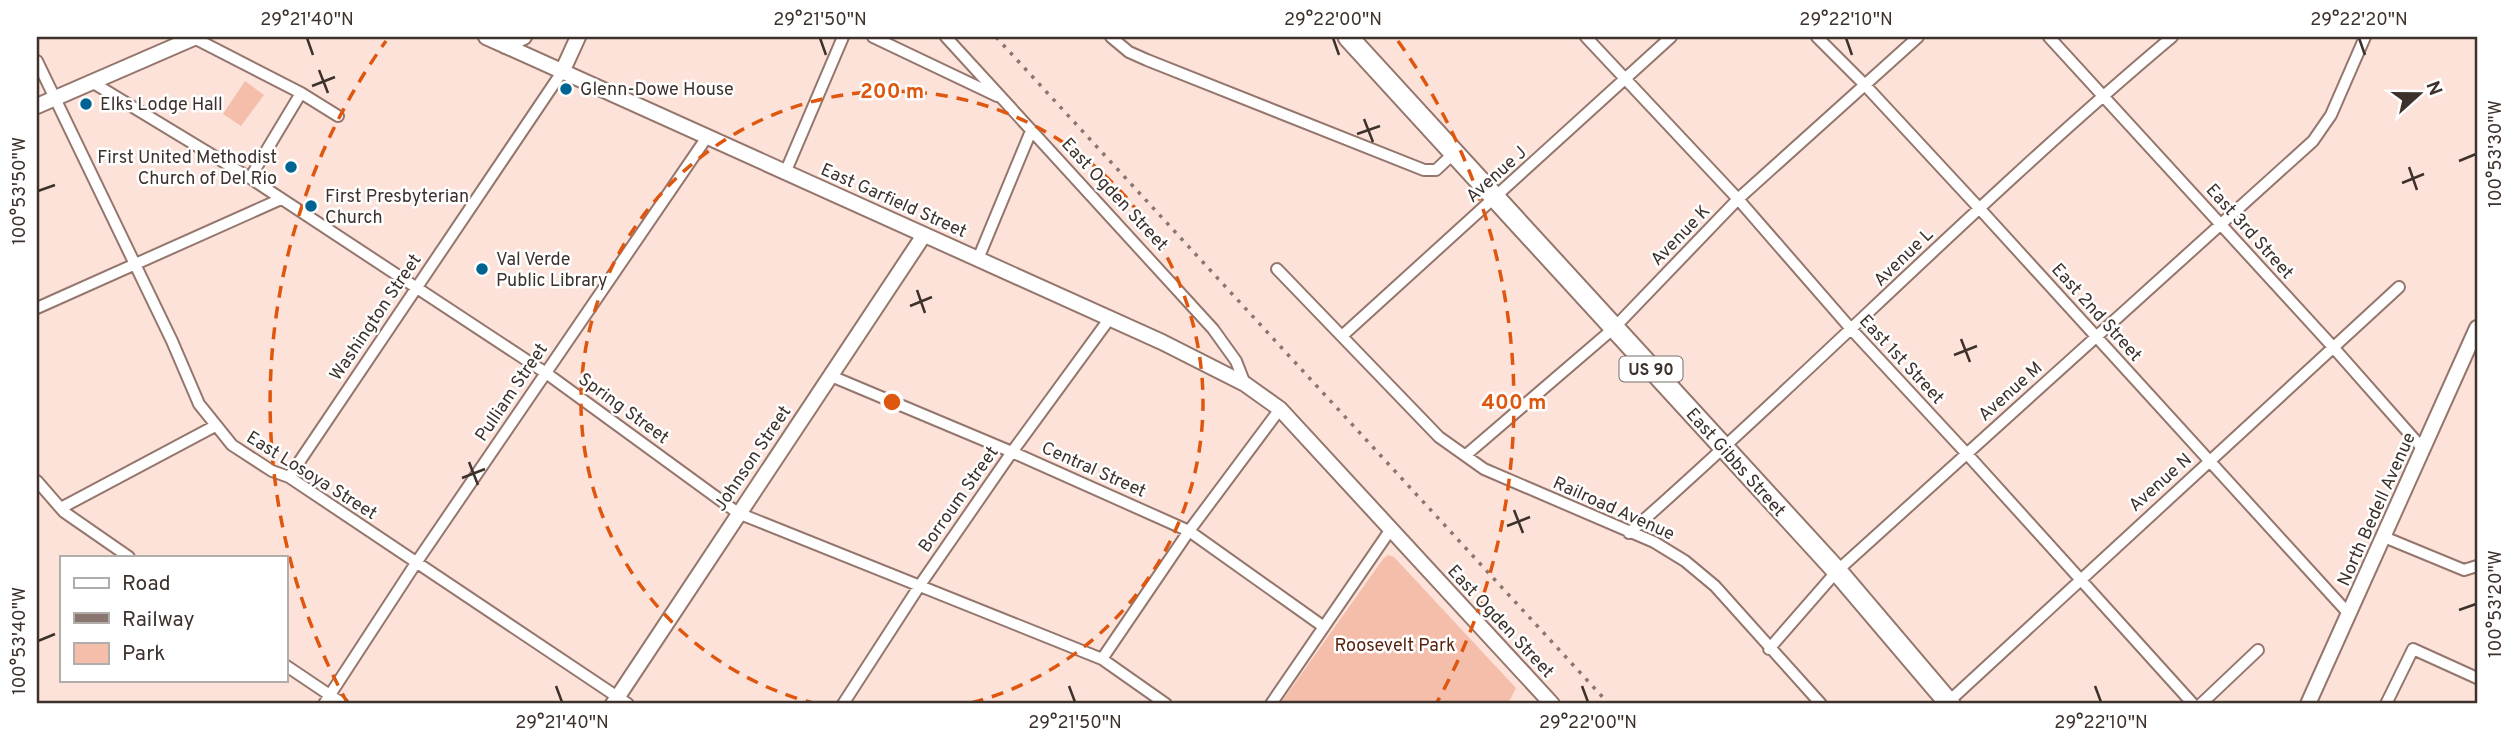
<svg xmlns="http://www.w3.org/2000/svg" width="2514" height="741" font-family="Overpass,sans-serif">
	<rect width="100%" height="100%" fill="#fde2d9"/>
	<!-- green -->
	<path fill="#f5beab" d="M 245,81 L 264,95 L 241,126 L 223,114 Z
		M 1388,555 L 1394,557 L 1516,688 L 1508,704 L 1280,704 L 1383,559 Z"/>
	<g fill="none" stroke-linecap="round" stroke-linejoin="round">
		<!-- street casing -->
		<g stroke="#94766c" stroke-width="14">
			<path id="street" d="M 873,37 L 997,96
				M 946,37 L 1213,329 L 1236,361 L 1245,384
				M 1111,37 L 1129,52 L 1147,60 L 1424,170 L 1436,170 L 1454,153
				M 1586,37 L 1738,199 L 1852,330 L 1967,454 L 2193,704
				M 1817,37 L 1864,84 L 1979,208 L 2349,614
				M 2049,37 L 2333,347 L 2423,449
				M 194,38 L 301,93 L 338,116
				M 37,61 L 172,341 L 199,404 L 232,445 L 272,471 L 289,477 L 628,704
				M 90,81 L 250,178 L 546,373 L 738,513 L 1102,659 L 1166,704
				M 785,173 L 843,37
				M 250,178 L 301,93
				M 978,259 L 1031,131
				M 1277,269 L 1439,437 L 1484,469 L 1654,542 L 1685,561 L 1715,586 L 1821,704
				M 37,308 L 281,199
				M 1342,336 L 1671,37
				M 831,376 L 1012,452 L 1189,531 L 1324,627
				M 1466,455 L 1614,328 L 1738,199 L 1918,37
				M 289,477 L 562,72
				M 37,481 L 64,512 L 129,557
				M 61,508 L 215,426
				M 1629,533 C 1813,371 1984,195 2172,37
				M 2384,537 L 2464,570 L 2477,566
				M 1769,649 L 1837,571 L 2313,141 L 2331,115 L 2365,37
				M 1102,659 L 1189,531 L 1280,409
				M 285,665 L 343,704
				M 324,704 L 416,563 L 707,137
				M 843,704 L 920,585 L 1012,452 L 1110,318
				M 1271,704 L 1391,529
				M 1946,704 L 2399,287
				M 2201,704 L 2258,650
				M 2386,704 L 2413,649 L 2477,678"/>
		</g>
		<!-- secondary casing -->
		<g stroke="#94766c" stroke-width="18">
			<path id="secondary" d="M 486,37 L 1162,342 L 1245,384 L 1280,409 L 1552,704
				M 505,46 L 524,37
				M 562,72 L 578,37
				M 37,106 L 196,37
				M 613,704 L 924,235
				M 2308,704 L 2477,328"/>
		</g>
		<!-- highway casing -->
		<g stroke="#94766c" stroke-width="23">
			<path id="highway" d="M 1348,37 L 1837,571 L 1950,704"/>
		</g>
		<!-- street -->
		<use href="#street" stroke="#fff" stroke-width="10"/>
		<!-- secondary -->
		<use href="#secondary" stroke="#fff" stroke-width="14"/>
		<!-- highway -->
		<use href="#highway" stroke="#fff" stroke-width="19"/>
		<!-- rail -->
		<path stroke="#88766f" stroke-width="3.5" stroke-dasharray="3.5 7" stroke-linecap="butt" d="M 996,37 L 1609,704"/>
	</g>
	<!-- ticks -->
	<path fill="none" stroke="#3d312c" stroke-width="2.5" d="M 307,38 L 313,55M 820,38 L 826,55M 1333,38 L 1339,55M 1846,38 L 1852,55M 2359,38 L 2365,55M 319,70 L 328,93M 312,86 L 335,77M 1364,119 L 1373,142M 1357,134 L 1380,126M 2459,161 L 2476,154M 2409,167 L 2417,190M 2402,183 L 2424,174M 38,191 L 55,185M 917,290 L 925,313M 910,306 L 932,297M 1961,339 L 1970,362M 1954,355 L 1977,346M 469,462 L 478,485M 462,478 L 485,469M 1514,510 L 1523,533M 1507,526 L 1530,517M 2459,610 L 2476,604M 38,641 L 55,634M 556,686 L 562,702M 1069,686 L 1075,702M 1582,686 L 1588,702M 2095,686 L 2101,702"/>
	<!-- distance rings -->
	<g fill="none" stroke="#df570e" stroke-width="3.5" stroke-dasharray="12 9">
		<path d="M817 704A311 311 0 1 1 967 704"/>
		<path d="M348 704A622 622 0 0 1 386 41M1398 41A622 622 0 0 1 1436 704"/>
	</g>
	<!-- markers -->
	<g fill="#006392" stroke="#fff" stroke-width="2.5">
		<circle cx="566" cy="89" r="7"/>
		<circle cx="86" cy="104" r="7"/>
		<circle cx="291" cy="167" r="7"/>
		<circle cx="311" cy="206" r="7"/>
		<circle cx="482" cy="269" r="7"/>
	</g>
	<g text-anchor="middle" stroke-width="5" stroke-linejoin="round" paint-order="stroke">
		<!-- shield labels -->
		<rect fill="#fff" stroke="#776f6b" stroke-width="2" x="1619.5" y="356.5" width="63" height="25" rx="5"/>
		<g font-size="16" font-weight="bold" fill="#3d312c">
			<text x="1651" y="375">US 90</text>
		</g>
		<!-- poi labels -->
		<g font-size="18" fill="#3d312c" stroke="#fff" text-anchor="start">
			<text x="580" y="95">Glenn-Dowe House</text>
			<text x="100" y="110">Elks Lodge Hall</text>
			<text x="277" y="163" text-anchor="end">First United Methodist<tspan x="277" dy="21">Church of Del Rio</tspan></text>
			<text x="325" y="202">First Presbyterian<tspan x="325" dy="21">Church</tspan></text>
			<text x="496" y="265">Val Verde<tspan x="496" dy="21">Public Library</tspan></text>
		</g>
		<!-- street labels -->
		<g font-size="18" fill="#3d312c" stroke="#fff">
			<text transform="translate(1496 174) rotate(-42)" y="6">Avenue J</text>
			<text transform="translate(1115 194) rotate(47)" y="6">East Ogden Street</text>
			<text transform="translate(894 200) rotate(24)" y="6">East Garfield Street</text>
			<text transform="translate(2250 231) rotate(48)" y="6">East 3rd Street</text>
			<text transform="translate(1680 235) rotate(-46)" y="6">Avenue K</text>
			<text transform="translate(1903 257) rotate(-44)" y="6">Avenue L</text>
			<text transform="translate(2097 312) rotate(48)" y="6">East 2nd Street</text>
			<text transform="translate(375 317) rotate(-56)" y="6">Washington Street</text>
			<text transform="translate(1902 359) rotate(47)" y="6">East 1st Street</text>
			<text transform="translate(2010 391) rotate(-42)" y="6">Avenue M</text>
			<text transform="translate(511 392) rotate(-56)" y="6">Pulliam Street</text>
			<text transform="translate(624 408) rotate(36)" y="6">Spring Street</text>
			<text transform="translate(752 458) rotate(-56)" y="6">Johnson Street</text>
			<text transform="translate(1736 462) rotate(48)" y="6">East Gibbs Street</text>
			<text transform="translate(1094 469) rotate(24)" y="6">Central Street</text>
			<text transform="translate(312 475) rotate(32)" y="6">East Losoya Street</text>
			<text transform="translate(2160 482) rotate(-42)" y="6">Avenue N</text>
			<text transform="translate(958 499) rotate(-55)" y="6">Borroum Street</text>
			<text transform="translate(1614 508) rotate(24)" y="6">Railroad Avenue</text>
			<text transform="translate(2376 509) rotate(-66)" y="6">North Bedell Avenue</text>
			<text transform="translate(1501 621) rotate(47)" y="6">East Ogden Street</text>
		</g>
		<!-- park labels -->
		<g font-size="18" fill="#5c220e" stroke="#fff">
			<text x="1395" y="651">Roosevelt Park</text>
		</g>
	</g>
	<circle cx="892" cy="402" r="10" fill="#df570e" stroke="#fff" stroke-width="3.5"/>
	<g font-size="21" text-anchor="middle" font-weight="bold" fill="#df570e" stroke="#fff" stroke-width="5" stroke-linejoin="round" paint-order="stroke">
		<text x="892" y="98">200 m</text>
		<text x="1514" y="409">400 m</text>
	</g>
	<!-- border -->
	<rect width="2514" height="741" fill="none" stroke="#ffffff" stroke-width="77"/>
	<!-- legend -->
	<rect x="60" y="556" width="228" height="126" fill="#ffffff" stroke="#b1adab" stroke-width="2"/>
	<rect x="74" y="578" width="35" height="10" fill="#ffffff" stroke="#b1adab" stroke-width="2"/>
	<text x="122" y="590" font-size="21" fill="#3d312c">Road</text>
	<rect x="74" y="613" width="35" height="10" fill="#88766f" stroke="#b1adab" stroke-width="2"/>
	<text x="122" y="626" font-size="21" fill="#3d312c">Railway</text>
	<rect x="74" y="643" width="35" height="21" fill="#f5beab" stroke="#b1adab" stroke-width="2"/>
	<text x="122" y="660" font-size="21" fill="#3d312c">Park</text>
	<!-- north arrow -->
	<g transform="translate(2419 94) rotate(69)" stroke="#ffffff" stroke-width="5" paint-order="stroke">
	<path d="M0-5L12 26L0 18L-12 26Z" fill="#3d312c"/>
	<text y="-10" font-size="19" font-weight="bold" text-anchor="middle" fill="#3d312c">N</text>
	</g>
	<rect x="38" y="38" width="2438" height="664" fill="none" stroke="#3d312c" stroke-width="2.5"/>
	<g font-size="18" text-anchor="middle" fill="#3d312c">
		<text x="307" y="25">29°21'40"N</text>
		<text x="820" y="25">29°21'50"N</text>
		<text x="1333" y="25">29°22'00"N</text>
		<text x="1846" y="25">29°22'10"N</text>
		<text x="2359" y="25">29°22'20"N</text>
		<text transform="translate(2495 154) rotate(-90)" y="6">100°53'30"W</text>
		<text transform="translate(19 191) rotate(-90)" y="6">100°53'50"W</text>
		<text transform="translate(2495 604) rotate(-90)" y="6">100°53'20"W</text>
		<text transform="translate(19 641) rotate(-90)" y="6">100°53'40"W</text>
		<text x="562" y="728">29°21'40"N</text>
		<text x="1075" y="728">29°21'50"N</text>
		<text x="1588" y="728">29°22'00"N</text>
		<text x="2101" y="728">29°22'10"N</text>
	</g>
</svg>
